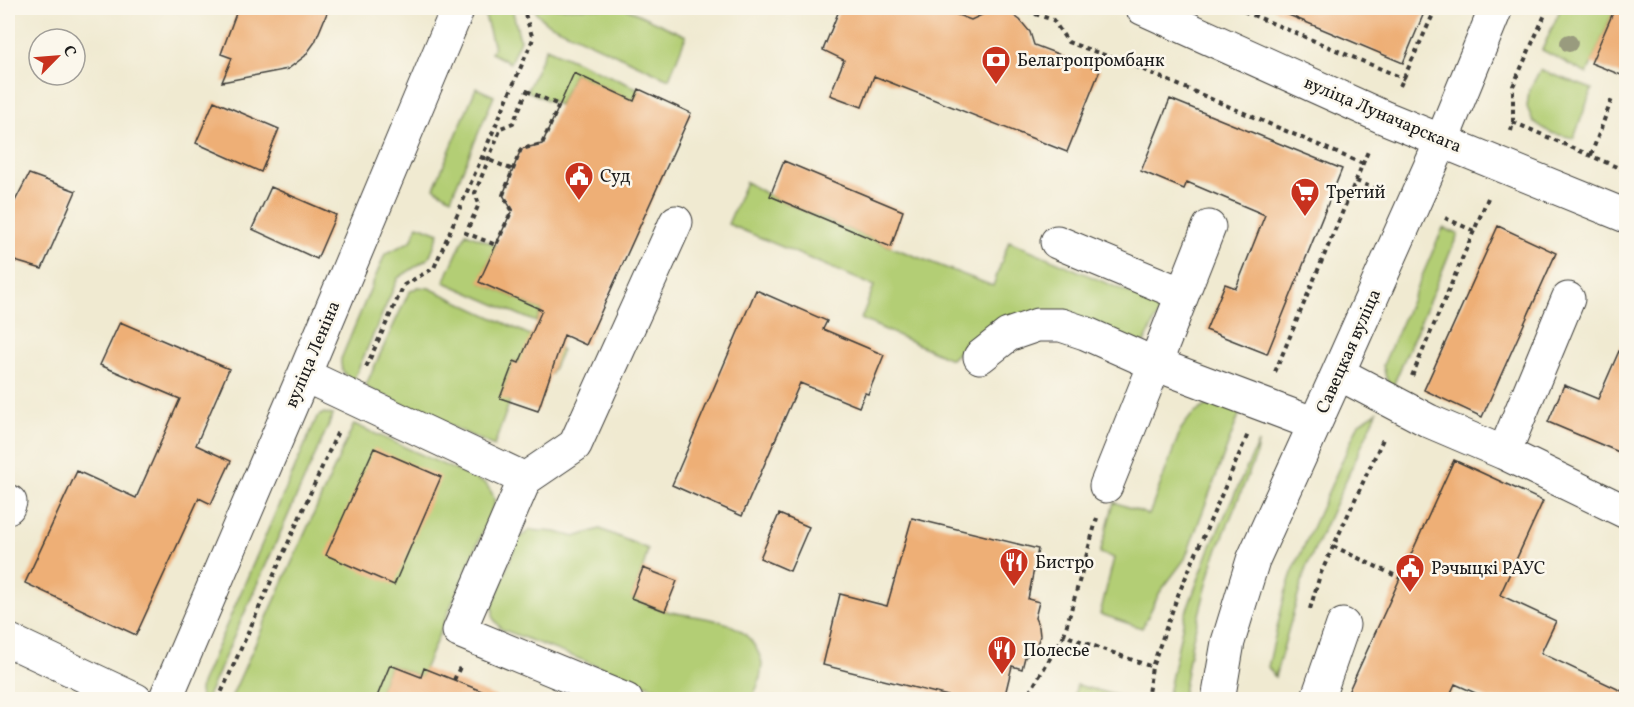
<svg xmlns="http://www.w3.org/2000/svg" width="1634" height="707" font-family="Vollkorn,serif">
	<rect width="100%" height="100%" fill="#fbf7ec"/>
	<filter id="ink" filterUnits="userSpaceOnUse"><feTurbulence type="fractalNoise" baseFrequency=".0167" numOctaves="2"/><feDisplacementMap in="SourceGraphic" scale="12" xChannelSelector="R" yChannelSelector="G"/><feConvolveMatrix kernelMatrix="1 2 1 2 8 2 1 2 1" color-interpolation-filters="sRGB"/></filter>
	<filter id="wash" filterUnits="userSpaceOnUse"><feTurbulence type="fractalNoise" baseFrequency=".008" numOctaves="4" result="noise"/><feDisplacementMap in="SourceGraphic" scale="24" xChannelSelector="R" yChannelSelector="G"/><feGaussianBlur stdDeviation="1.35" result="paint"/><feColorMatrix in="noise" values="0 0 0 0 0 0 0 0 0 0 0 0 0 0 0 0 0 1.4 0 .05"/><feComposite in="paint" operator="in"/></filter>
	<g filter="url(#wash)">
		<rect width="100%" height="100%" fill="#f0ead1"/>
		<!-- green -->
		<path fill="#b3ce74" stroke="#687548" stroke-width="1.5" d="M 486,8 L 512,8 L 520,40 L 510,63 L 491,53 L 494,48 L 484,12 Z
			M 535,8 L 625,8 L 686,36 L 669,79 L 545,22 L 536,12 Z
			M 1561,8 L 1615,8 L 1587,74 L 1542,50 Z
			M 546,48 L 639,89 L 634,101 L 574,73 L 559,105 L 527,91 Z
			M 1540,70 L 1592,89 L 1574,138 L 1551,133 L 1533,121 L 1527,107 L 1529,91 Z
			M 476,88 L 494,96 L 451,198 L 434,188 Z
			M 746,182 L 770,196 L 891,247 L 993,286 L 1009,241 L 1162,307 L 1144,343 L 997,323 L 978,332 L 951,359 L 861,319 L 874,286 L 728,224 Z
			M 418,225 L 439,233 L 429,258 L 398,278 L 353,381 C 344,375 340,370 341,359 L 385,254 L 411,241 Z
			M 1443,228 L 1458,234 L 1392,388 L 1386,378 L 1383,365 Z
			M 466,233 L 496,245 L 480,282 L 542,310 L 536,322 L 444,282 Z
			M 418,287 L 429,288 L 562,350 L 551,374 L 514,361 L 501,397 L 510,401 L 494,446 L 365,387 L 409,292 Z
			M 1220,404 L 1242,407 L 1185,559 L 1160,592 L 1142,628 L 1100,614 L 1114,558 L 1100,553 L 1114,502 L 1149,515 L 1181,429 L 1191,416 L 1205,406 Z
			M 1377,412 L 1306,568 L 1275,677 L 1268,667 L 1285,594 L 1292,573 L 1359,423 Z
			M 324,413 L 333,415 L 206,699 L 201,699 L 200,691 L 201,684 L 317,417 Z
			M 354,424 L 486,484 L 492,493 L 495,502 L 421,677 L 390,665 L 376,699 L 230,700 Z
			M 1258,443 L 1255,458 L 1213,561 L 1192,642 L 1182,699 L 1167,699 L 1184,618 L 1210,548 Z
			M 600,529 L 648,549 L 643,568 L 632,598 C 643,602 654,608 666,611 C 697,619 738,615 756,648 C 759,654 762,659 762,665 C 761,677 758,690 750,699 L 684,699 L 501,629 L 493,618 L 493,605 L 518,539 L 530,530 L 555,532 L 575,537 Z
			M 1077,685 L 1130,699 L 1073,699 Z"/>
		<g id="blocks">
			<!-- building -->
			<path fill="#eeaf76" d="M 238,8 L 329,8 L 315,42 L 305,56 L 288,69 L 222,82 L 232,58 L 221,54 Z
				M 840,8 L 939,8 L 971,20 L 986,13 L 999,12 L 1010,13 L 1020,20 L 1030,32 L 1034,45 L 1100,70 L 1067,152 L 874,76 L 862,107 L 830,95 L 844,60 L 823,50 Z
				M 1272,8 L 1426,8 L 1403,63 Z
				M 1615,8 L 1626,8 L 1626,77 L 1591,63 Z
				M 574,73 L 634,101 L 639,89 L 691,113 L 586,345 L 564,335 L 538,411 L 500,398 L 514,361 L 519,363 L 542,310 L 479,282 L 512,210 L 503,195 L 521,149 L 542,144 Z
				M 1170,99 L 1342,169 L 1267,354 L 1206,330 L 1225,284 L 1236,288 L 1265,215 L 1187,182 L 1184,189 L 1141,171 Z
				M 214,101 L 279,129 L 261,172 L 196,143 Z
				M 784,161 L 903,211 L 891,247 L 770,196 Z
				M 29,174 L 76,191 L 42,269 L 8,259 L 8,202 L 14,203 Z
				M 271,187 L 336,215 L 317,259 L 252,229 Z
				M 1498,226 L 1556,253 L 1482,417 L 1424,390 Z
				M 756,290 L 827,321 L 823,329 L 884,355 L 868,394 L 865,393 L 859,407 L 800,383 L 742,516 L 672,485 Z
				M 120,322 L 229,369 L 196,445 L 231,461 L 211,504 L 199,498 L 136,635 L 25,583 L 77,471 L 136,498 L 180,399 L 100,365 Z
				M 1626,335 L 1626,455 L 1548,422 L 1564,385 L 1598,399 Z
				M 374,448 L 441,477 L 394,585 L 326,555 Z
				M 1454,460 L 1543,501 L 1500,595 L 1556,621 L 1541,653 L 1626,693 L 1626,699 L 1489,699 L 1455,684 L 1448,699 L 1345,699 Z
				M 779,514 L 809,527 L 790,571 L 760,558 Z
				M 912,518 L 1038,549 L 1028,599 L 1039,602 L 1035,618 L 1039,627 L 1040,636 L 1036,647 L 1030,654 L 1025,657 L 1022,669 L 1012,666 L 1004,699 L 960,699 L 823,665 L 840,594 L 887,606 Z
				M 643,568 L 677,581 L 665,611 L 631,598 Z
				M 390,665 L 421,677 L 424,668 L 499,698 L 499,699 L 376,699 Z"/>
		</g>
	</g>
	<g filter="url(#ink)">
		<use href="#blocks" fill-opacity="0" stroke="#3c3b37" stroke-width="1.5"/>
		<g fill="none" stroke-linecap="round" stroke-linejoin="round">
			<!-- minor casing -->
			<g stroke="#3c3b37" stroke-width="35">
				<path id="minor" d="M 1142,8 L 1383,117 L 1626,216
					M 1209,227 L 1155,364 L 1315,424
					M 1057,242 L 1182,294
					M 980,357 L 1008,335 L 1037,325 L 1061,325 L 1085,333 L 1155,364 L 1106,486
					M 1338,373 L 1429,421 L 1504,453 L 1626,512
					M 304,375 L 525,479 L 459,631 L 626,700
					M 1504,453 L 1568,299
					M 525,479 L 575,445 L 676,222
					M 8,507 L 10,502
					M 8,640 L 136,700
					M 165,700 L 304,375 L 458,8
					M 1218,700 L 1228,642 L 1253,560 L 1338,373 L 1442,140 L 1496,8
					M 1317,700 L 1343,625"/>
			</g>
			<!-- path -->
			<path stroke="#3c3b37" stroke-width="4" stroke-dasharray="4.5 4.5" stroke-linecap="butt" d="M 1018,8 L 1053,20 L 1068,42 L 1132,65 L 1363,164
				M 1236,8 L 1405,79
				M 1400,86 L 1436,8
				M 527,91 L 559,105 L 542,144 L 521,149 L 503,195 L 512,210 L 496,245 L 466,233 L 479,204 L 475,193 L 501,128 L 513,123 Z
				M 1513,122 L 1626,171
				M 1511,131 L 1513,122 L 1513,86 L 1548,8
				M 1591,155 L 1613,96
				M 482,157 L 513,170
				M 1356,181 L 1383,192
				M 1445,218 L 1474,231
				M 366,367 L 404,285 L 434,268 L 533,39 L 523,8
				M 1275,372 L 1369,149
				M 1412,376 L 1488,198
				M 1333,546 L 1400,578
				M 1310,609 L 1320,575 L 1384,437
				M 1064,635 L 1097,518
				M 454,680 L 460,667
				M 218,700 L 339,429
				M 1025,700 L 1064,635 L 1152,667
				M 1147,700 L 1152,667 L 1178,595 L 1248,434"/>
			<!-- minor -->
			<use href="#minor" stroke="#fff" stroke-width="33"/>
		</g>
		<!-- trees -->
		<circle fill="#999b7e" cx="1569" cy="43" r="9"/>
	</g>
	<!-- icons -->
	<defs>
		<g id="bank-pin" transform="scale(1.5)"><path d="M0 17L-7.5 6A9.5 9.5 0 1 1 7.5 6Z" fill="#c8321e" stroke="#fbf7ec"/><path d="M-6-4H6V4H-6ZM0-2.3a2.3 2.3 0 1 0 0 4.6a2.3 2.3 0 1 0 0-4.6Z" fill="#fff"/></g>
		<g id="civic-pin" transform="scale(1.5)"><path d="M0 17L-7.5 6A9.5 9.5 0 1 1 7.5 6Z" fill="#c8321e" stroke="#fbf7ec"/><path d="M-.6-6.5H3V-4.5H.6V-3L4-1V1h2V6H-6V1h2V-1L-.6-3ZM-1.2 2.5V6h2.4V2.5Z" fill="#fff"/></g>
		<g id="supermarket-pin" transform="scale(1.5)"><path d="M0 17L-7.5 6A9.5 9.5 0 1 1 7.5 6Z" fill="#c8321e" stroke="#fbf7ec"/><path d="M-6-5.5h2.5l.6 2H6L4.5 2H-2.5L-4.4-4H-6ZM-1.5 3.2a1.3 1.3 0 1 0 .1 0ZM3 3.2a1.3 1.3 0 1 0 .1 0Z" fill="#fff"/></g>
		<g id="restaurant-pin" transform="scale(1.5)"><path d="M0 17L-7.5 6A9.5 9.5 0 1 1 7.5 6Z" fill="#c8321e" stroke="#fbf7ec"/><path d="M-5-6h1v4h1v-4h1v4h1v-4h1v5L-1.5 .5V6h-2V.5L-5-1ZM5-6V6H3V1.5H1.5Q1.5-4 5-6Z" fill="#fff"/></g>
	</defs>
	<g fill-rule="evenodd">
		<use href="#bank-pin" x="996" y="60"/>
		<use href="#civic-pin" x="579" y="176"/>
		<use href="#supermarket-pin" x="1305" y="192"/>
		<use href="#restaurant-pin" x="1014" y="562"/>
		<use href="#civic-pin" x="1410" y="568"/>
		<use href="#restaurant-pin" x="1002" y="650"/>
	</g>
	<g text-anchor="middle" stroke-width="5" stroke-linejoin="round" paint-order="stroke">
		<!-- poi labels -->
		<g font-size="18" fill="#1c1c1c" stroke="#fbf7ec" text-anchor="start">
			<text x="1017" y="66">Белагропромбанк</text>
			<text x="600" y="182">Суд</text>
			<text x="1326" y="198">Третий</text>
			<text x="1035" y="568">Бистро</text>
			<text x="1431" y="574">Рэчыцкі РАУС</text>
			<text x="1023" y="656">Полесье</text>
		</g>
		<!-- street labels -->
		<g font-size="18" fill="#1c1c1c" stroke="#fbf7ec">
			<text transform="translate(1383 114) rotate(23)" y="6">вуліца Луначарскага</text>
			<text transform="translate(1348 351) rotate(-66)" y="6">Савецкая вуліца</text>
			<text transform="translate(312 354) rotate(-67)" y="6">вуліца Леніна</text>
		</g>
	</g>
	<!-- margin -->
	<rect width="1634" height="707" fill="none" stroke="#fbf7ec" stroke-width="30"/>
	<!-- north arrow -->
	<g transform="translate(57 57) rotate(65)"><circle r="28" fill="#fbf7ec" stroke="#a29f99" stroke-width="1.5"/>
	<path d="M0-4.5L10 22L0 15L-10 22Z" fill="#c8321e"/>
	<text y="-9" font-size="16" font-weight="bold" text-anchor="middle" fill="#1c1c1c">С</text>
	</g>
</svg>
